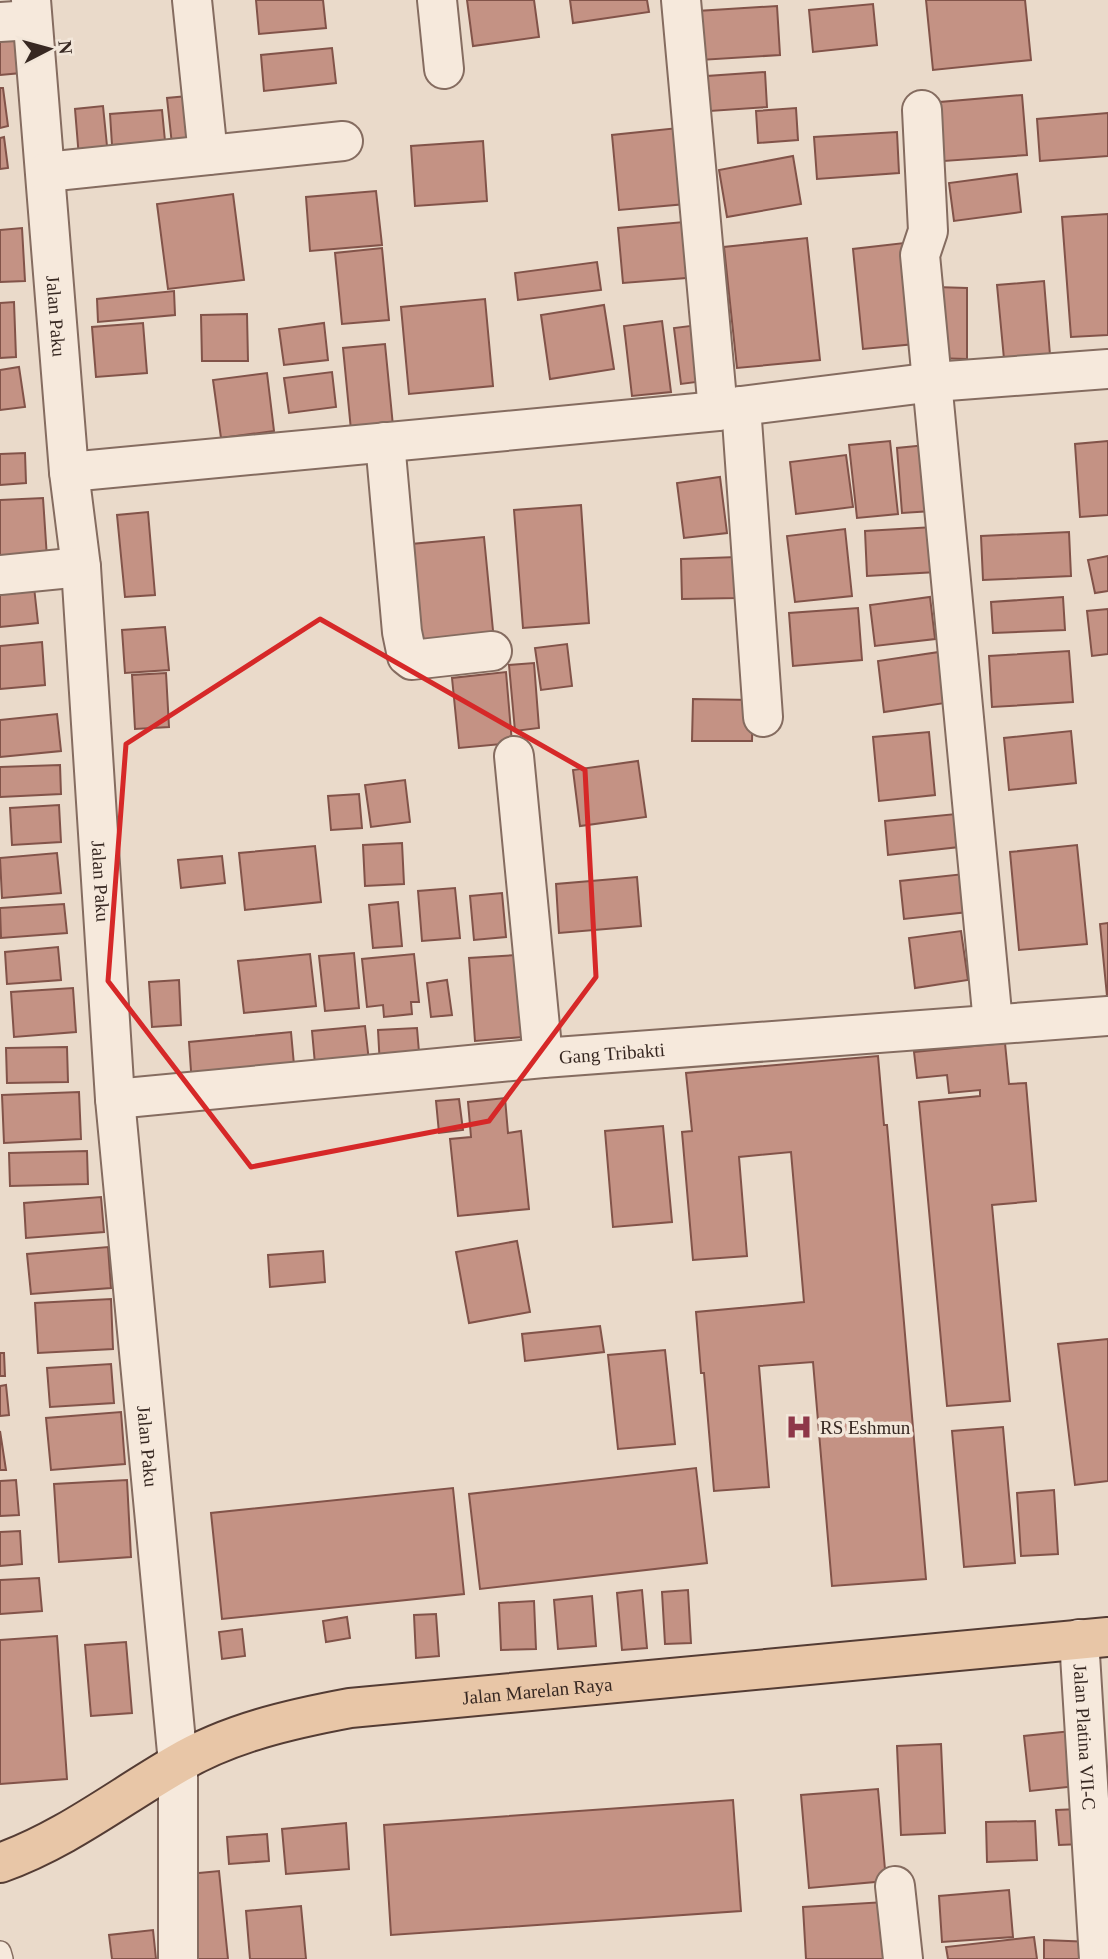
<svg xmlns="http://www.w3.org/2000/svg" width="1108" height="1959" font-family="'Times New Roman',serif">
	<rect width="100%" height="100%" fill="#eadaca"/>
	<!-- building -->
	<path fill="#c49284" stroke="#825349" stroke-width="2" d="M 256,0 L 323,0 L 326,28 L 259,34 Z
		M 467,0 L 534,0 L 539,37 L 473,46 Z
		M 570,0 L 647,0 L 649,12 L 573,23 Z
		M 926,0 L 1025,0 L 1031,60 L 933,70 Z
		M 873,4 L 877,45 L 813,52 L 809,10 Z
		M 777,6 L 780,55 L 700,60 L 697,11 Z
		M 17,34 L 21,73 L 0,75 L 0,36 Z
		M 332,48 L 336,83 L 264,91 L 261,55 Z
		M 765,72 L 767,107 L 710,111 L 707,76 Z
		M 0,88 L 3,88 L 8,126 L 0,128 Z
		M 198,95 L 204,150 L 173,154 L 167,98 Z
		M 1022,95 L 1027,155 L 944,161 L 940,102 Z
		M 103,106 L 108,156 L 79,158 L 75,109 Z
		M 796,108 L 798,140 L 758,143 L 756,111 Z
		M 162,110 L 165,141 L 112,145 L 110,114 Z
		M 1108,113 L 1108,156 L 1040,161 L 1037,119 Z
		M 678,128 L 686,204 L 619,210 L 612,135 Z
		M 897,132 L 899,173 L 817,179 L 814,137 Z
		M 4,137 L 8,168 L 0,169 L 0,138 Z
		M 483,141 L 487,201 L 415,206 L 411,146 Z
		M 793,156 L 801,204 L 727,217 L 719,170 Z
		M 1017,174 L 1021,212 L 954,221 L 949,183 Z
		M 376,191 L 382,245 L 310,251 L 306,197 Z
		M 233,194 L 244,280 L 168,289 L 157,204 Z
		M 1108,214 L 1108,335 L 1071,337 L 1062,217 Z
		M 695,221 L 699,277 L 623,283 L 618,228 Z
		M 22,228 L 25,281 L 0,282 L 0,230 Z
		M 807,238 L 820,360 L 737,368 L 724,247 Z
		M 904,243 L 915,344 L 863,349 L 853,249 Z
		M 382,248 L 389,320 L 342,324 L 335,253 Z
		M 597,262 L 601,290 L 518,300 L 515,273 Z
		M 1044,281 L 1050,355 L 1004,359 L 997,285 Z
		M 935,287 L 967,288 L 967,359 L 934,358 Z
		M 174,291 L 175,315 L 98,322 L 97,299 Z
		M 485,299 L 493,386 L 409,394 L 401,307 Z
		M 14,302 L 16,357 L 0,358 L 0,303 Z
		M 604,305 L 614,369 L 550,379 L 541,315 Z
		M 247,314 L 248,361 L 202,361 L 201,315 Z
		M 662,321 L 671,392 L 632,396 L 624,326 Z
		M 143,323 L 147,373 L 96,377 L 92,327 Z
		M 324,323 L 328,360 L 284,365 L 279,329 Z
		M 706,324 L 712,380 L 681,384 L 674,328 Z
		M 385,344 L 393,426 L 351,430 L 343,348 Z
		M 19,367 L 25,407 L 0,410 L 0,370 Z
		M 332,372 L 336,407 L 289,413 L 284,378 Z
		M 267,373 L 274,431 L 221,438 L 213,380 Z
		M 890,441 L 898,514 L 857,518 L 849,445 Z
		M 1108,441 L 1108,515 L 1080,517 L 1075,444 Z
		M 926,445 L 932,511 L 902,513 L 897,448 Z
		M 25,453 L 26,483 L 0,485 L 0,454 Z
		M 846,455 L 853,507 L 796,514 L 790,462 Z
		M 720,477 L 727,533 L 684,538 L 677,483 Z
		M 43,498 L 47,558 L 0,561 L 0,500 Z
		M 581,505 L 589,623 L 523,628 L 514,510 Z
		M 148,512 L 155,595 L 125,597 L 117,515 Z
		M 934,527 L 937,572 L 867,576 L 865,531 Z
		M 845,529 L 852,596 L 795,602 L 787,536 Z
		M 1069,532 L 1071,576 L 983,580 L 981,536 Z
		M 484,537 L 494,641 L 411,649 L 401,545 Z
		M 1108,556 L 1108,591 L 1095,593 L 1088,560 Z
		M 737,557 L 738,598 L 682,599 L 681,559 Z
		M 34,587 L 38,623 L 0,627 L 0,590 Z
		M 930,597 L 935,639 L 875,646 L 870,605 Z
		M 1063,597 L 1065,630 L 993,633 L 991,602 Z
		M 858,608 L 862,660 L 793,666 L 789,613 Z
		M 1108,609 L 1108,654 L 1092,656 L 1087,611 Z
		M 165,627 L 169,670 L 125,673 L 122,630 Z
		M 42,642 L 45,685 L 0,689 L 0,646 Z
		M 567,644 L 572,686 L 541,690 L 535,648 Z
		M 1069,651 L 1073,702 L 992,707 L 989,656 Z
		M 939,652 L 945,703 L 884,712 L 878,661 Z
		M 534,663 L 539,728 L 515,731 L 509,665 Z
		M 506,672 L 512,743 L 459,748 L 452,678 Z
		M 166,673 L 169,727 L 135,729 L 132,675 Z
		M 693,699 L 753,700 L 752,741 L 692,741 Z
		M 57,714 L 61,751 L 0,757 L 0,720 Z
		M 1071,731 L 1076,783 L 1009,790 L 1004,738 Z
		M 929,732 L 935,795 L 879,801 L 873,737 Z
		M 638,761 L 646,817 L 580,826 L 573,770 Z
		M 60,765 L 61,794 L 0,797 L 0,767 Z
		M 405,780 L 410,822 L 371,827 L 365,785 Z
		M 359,794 L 362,828 L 331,830 L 328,796 Z
		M 59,805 L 61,842 L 12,845 L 10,808 Z
		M 956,814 L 959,847 L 888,855 L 885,821 Z
		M 402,843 L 404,884 L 365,886 L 363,845 Z
		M 1077,845 L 1087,944 L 1019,950 L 1010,852 Z
		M 315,846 L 321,902 L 245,910 L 239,853 Z
		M 57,853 L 61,893 L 2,898 L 0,858 Z
		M 222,856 L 225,883 L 181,888 L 178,860 Z
		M 964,874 L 968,912 L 904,919 L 900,881 Z
		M 637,877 L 641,926 L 559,933 L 556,884 Z
		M 455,888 L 460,938 L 422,941 L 418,891 Z
		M 502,893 L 506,937 L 474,940 L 470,896 Z
		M 398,902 L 402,946 L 373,948 L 369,905 Z
		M 64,904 L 67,933 L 1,938 L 0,908 Z
		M 1108,923 L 1108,995 L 1107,996 L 1100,924 Z
		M 961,931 L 968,980 L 915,988 L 909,938 Z
		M 58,947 L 61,980 L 7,984 L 5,952 Z
		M 354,953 L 359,1008 L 325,1011 L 319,956 Z
		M 310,954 L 316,1006 L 244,1013 L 238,961 Z
		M 414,954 L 419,1002 L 411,1002 L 412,1014 L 384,1017 L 383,1005 L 367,1007 L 362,959 Z
		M 517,955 L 523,1037 L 475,1041 L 469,958 Z
		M 179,980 L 181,1025 L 152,1027 L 149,982 Z
		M 447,980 L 452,1015 L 431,1017 L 427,983 Z
		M 73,988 L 76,1032 L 14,1037 L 11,992 Z
		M 365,1026 L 370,1070 L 316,1075 L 312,1031 Z
		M 417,1028 L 420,1064 L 380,1067 L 378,1030 Z
		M 291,1032 L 295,1076 L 192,1085 L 189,1042 Z
		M 1005,1043 L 1009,1084 L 1026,1083 L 1036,1201 L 992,1205 L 1010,1401 L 947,1406 L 919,1102 L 980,1096 L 980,1090 L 949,1093 L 947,1075 L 917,1078 L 914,1052 Z
		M 67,1047 L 68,1082 L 7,1083 L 6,1048 Z
		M 878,1056 L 884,1125 L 887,1125 L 926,1579 L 832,1586 L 813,1362 L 759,1366 L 769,1487 L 714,1491 L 704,1373 L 701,1373 L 696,1312 L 804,1302 L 791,1152 L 739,1157 L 747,1256 L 693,1260 L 682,1132 L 692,1131 L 686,1073 Z
		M 79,1092 L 81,1139 L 4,1143 L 2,1095 Z
		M 505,1098 L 508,1133 L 521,1131 L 529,1209 L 458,1216 L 450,1139 L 471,1137 L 468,1102 Z
		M 459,1099 L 463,1130 L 439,1133 L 436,1101 Z
		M 663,1126 L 672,1222 L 613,1227 L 605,1131 Z
		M 87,1151 L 88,1184 L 10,1186 L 9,1153 Z
		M 101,1197 L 104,1232 L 26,1238 L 24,1203 Z
		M 517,1241 L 530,1312 L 469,1323 L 456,1252 Z
		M 108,1247 L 111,1288 L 31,1294 L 27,1254 Z
		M 323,1251 L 325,1282 L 270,1287 L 268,1255 Z
		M 111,1299 L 113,1349 L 38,1353 L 35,1303 Z
		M 600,1326 L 604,1352 L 525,1361 L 522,1334 Z
		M 1108,1339 L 1108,1481 L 1075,1485 L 1058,1344 Z
		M 665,1350 L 675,1444 L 618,1449 L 608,1355 Z
		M 0,1353 L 4,1353 L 5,1376 L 0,1376 Z
		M 111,1364 L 114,1403 L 50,1407 L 47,1368 Z
		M 6,1385 L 9,1415 L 0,1416 L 0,1386 Z
		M 121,1412 L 125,1464 L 51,1470 L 46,1418 Z
		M 1003,1427 L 1015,1563 L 964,1567 L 952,1431 Z
		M 0,1431 L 6,1470 L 0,1470 Z
		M 696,1468 L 707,1563 L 480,1589 L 469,1494 Z
		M 16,1480 L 19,1515 L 0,1516 L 0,1481 Z
		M 127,1480 L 131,1557 L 59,1562 L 54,1484 Z
		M 453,1488 L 464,1594 L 222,1619 L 211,1513 Z
		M 1054,1490 L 1058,1554 L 1021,1556 L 1017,1493 Z
		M 20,1531 L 22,1564 L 0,1566 L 0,1532 Z
		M 39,1578 L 42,1611 L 0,1614 L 0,1580 Z
		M 642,1590 L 647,1648 L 622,1650 L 617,1593 Z
		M 688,1590 L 691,1643 L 665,1644 L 662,1592 Z
		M 592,1596 L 596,1646 L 558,1649 L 554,1600 Z
		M 534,1601 L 536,1649 L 501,1650 L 499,1603 Z
		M 436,1614 L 439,1656 L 416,1658 L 414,1615 Z
		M 347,1617 L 350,1638 L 326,1642 L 323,1621 Z
		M 242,1629 L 245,1656 L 222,1659 L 219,1632 Z
		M 57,1636 L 67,1779 L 0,1784 L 0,1640 Z
		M 126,1642 L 132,1713 L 91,1716 L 85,1645 Z
		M 1081,1730 L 1086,1785 L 1030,1791 L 1024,1736 Z
		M 941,1744 L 945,1833 L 901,1835 L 897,1746 Z
		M 878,1789 L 886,1881 L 809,1888 L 801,1795 Z
		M 733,1800 L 741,1911 L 391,1935 L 384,1825 Z
		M 1079,1809 L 1082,1844 L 1059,1845 L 1056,1810 Z
		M 1035,1821 L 1037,1860 L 987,1862 L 986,1822 Z
		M 346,1823 L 349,1869 L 286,1874 L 282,1829 Z
		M 267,1834 L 269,1861 L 229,1864 L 227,1837 Z
		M 219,1871 L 228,1959 L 198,1959 L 189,1874 Z
		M 1009,1890 L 1013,1937 L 942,1942 L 939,1896 Z
		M 885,1902 L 888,1959 L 806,1959 L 803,1907 Z
		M 301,1906 L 306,1959 L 250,1959 L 246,1911 Z
		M 153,1930 L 156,1959 L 112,1959 L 109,1935 Z
		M 1034,1937 L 1037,1959 L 948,1959 L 946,1947 Z
		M 1044,1940 L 1092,1942 L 1092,1959 L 1044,1959 Z"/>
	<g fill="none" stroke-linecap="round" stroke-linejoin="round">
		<!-- lane casing -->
		<g stroke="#856c60" stroke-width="24">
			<path id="lane" d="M 0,1952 L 2,1959"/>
		</g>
		<!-- street casing -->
		<g stroke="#856c60" stroke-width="42">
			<g id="street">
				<path id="s1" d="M 31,0 L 69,472 L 81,567 L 115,1099 L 178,1763 L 178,1959"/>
				<path d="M 192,0 L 208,155"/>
				<path d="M 437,0 L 444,69"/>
				<path d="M 681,0 L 718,411"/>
				<path d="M 0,22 L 32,20"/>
				<path d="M 922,110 L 928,231 L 920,255 L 993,1023"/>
				<path d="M 46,172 L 343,141"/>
				<path d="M 741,406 L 763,717"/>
				<path d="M 385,442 L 402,632 L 407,656 L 412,660 L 492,651"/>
				<path d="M 69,472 L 718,411 L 741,406 L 934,382 L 1108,369"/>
				<path d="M 0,575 L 81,567"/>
				<path d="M 514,756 L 543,1058"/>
				<path id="s2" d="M 115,1099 L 543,1058 L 1108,1016"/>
				<path id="s3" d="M 1079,1639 L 1099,1959"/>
				<path d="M 895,1886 L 903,1959"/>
			</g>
		</g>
		<!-- primary casing -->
		<g stroke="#543c34" stroke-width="42">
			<g id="primary">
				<path id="s4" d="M 0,1863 C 65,1840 118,1798 177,1764 C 229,1733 291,1719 350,1708 L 1108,1637"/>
			</g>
		</g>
		<!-- lane -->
		<use href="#lane" stroke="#f6e9dc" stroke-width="21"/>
		<!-- street -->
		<use href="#street" stroke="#f6e9dc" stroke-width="38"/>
		<!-- primary -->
		<use href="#primary" stroke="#e8c6a7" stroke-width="38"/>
	</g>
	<!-- marked area -->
	<path fill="none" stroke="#d62828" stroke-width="5" stroke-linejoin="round" d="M 320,619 L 585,770 L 596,977 L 489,1121 L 251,1167 L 108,981 L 126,744 Z"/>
	<!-- icons -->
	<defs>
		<g id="hospital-bare" transform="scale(2.1)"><path d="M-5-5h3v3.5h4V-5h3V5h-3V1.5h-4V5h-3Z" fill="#8e3749" stroke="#f2e6d9" stroke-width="2.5" paint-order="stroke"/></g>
	</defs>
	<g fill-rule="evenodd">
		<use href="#hospital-bare" x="799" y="1427"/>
	</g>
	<g text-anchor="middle" stroke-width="7" stroke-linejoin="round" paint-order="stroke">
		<!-- street labels -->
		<g font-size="19" fill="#372822" stroke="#f2e6d9">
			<text dy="7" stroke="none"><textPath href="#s1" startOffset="317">Jalan Paku</textPath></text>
			<text dy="7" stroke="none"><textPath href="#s1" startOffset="884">Jalan Paku</textPath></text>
			<text dy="7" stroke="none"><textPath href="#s2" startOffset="499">Gang Tribakti</textPath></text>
			<text dy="7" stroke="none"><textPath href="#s1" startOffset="1451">Jalan Paku</textPath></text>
			<text dy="7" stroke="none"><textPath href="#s4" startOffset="574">Jalan Marelan Raya</textPath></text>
			<text dy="7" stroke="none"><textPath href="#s3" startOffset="98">Jalan Platina VII-C</textPath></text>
		</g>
		<!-- poi labels -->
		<g font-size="19" fill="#372822" stroke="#f2e6d9" text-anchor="start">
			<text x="820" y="1434">RS Eshmun</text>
		</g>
	</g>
	<!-- north arrow -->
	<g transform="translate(49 49) rotate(84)" stroke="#f2e6d9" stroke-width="5" paint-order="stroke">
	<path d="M0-5L12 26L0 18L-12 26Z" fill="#372822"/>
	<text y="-10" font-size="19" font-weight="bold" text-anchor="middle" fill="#372822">N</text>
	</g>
</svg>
